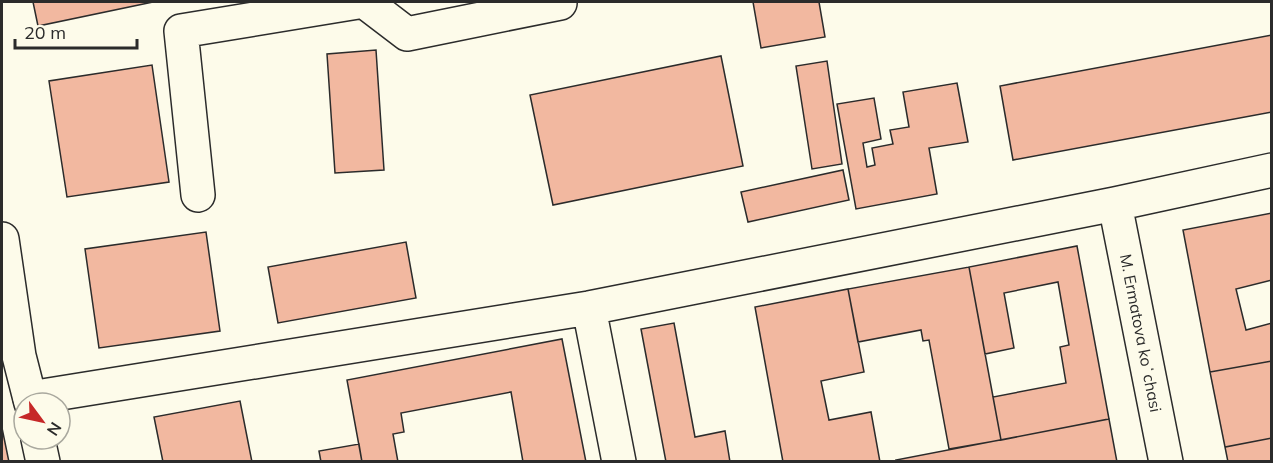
<svg xmlns="http://www.w3.org/2000/svg" width="1273" height="463" font-family="Mulish,sans-serif">
	<rect width="100%" height="100%" fill="#fdfbea"/>
	<!-- building -->
	<path fill="#f2b8a0" stroke="#2b2b2b" stroke-width="1.5" d="M 33,2 L 153,2 L 38,26 Z
		M 753,2 L 819,2 L 825,37 L 761,48 Z
		M 1272,35 L 1272,112 L 1013,160 L 1000,86 Z
		M 376,50 L 384,170 L 335,173 L 327,54 Z
		M 721,56 L 743,166 L 553,205 L 530,95 Z
		M 827,61 L 842,164 L 812,169 L 796,66 Z
		M 152,65 L 169,182 L 67,197 L 49,81 Z
		M 957,83 L 968,142 L 929,148 L 937,194 L 856,209 L 837,104 L 874,98 L 881,139 L 863,143 L 867,167 L 875,165 L 872,148 L 893,144 L 890,130 L 909,127 L 903,92 Z
		M 843,170 L 849,200 L 748,222 L 741,192 Z
		M 1272,213 L 1272,280 L 1236,289 L 1246,330 L 1272,323 L 1272,361 L 1210,372 L 1183,230 Z
		M 206,232 L 220,331 L 99,348 L 85,249 Z
		M 406,242 L 416,298 L 278,323 L 268,267 Z
		M 1077,246 L 1109,419 L 1001,440 L 993,397 L 1066,383 L 1060,347 L 1069,345 L 1058,282 L 1004,293 L 1014,348 L 985,354 L 969,267 Z
		M 969,267 L 1001,440 L 949,449 L 929,340 L 923,341 L 921,330 L 858,342 L 848,289 Z
		M 848,289 L 864,372 L 821,381 L 829,420 L 871,412 L 880,462 L 783,462 L 755,307 Z
		M 674,323 L 695,437 L 725,431 L 730,462 L 666,462 L 641,329 Z
		M 562,339 L 586,462 L 523,462 L 511,392 L 401,413 L 404,432 L 393,434 L 398,462 L 362,462 L 347,380 Z
		M 1272,361 L 1272,438 L 1225,447 L 1210,372 Z
		M 240,401 L 252,462 L 163,462 L 154,417 Z
		M 1109,419 L 1117,462 L 897,462 L 896,460 Z
		M 2,428 L 9,462 L 2,462 Z
		M 1272,438 L 1272,462 L 1228,462 L 1225,447 Z
		M 359,444 L 362,462 L 321,462 L 319,451 Z"/>
	<g fill="none" stroke-linecap="round" stroke-linejoin="round">
		<!-- minor casing -->
		<g stroke="#2b2b2b" stroke-width="36">
			<path id="minor" d="M 365,2 L 407,34 L 560,3 L 560,2
				M 198,195 L 181,31 L 358,2
				M 1115,204 L 1166,462
				M 589,308 L 619,462
				M 30,398 L 589,308 L 1115,204 L 1272,170"/>
		</g>
		<!-- major casing -->
		<g stroke="#2b2b2b" stroke-width="36">
			<path id="major" d="M 2,239 L 19,356 L 31,403
				M 38,439 L 43,462"/>
		</g>
		<!-- minor -->
		<use href="#minor" stroke="#fdfbea" stroke-width="33"/>
		<!-- major -->
		<use href="#major" stroke="#fdfbea" stroke-width="33"/>
	</g>
	<g text-anchor="middle" stroke-width="4.5" stroke-linejoin="round" paint-order="stroke">
		<!-- street labels -->
		<g font-size="16" fill="#2b2b2b" stroke="#fdfbea">
			<text transform="translate(1141 333) rotate(79)" y="6">M. Ermatova koʻchasi</text>
		</g>
	</g>
	<!-- border -->
	<rect width="1273" height="463" fill="none" stroke="#2b2b2b" stroke-width="6"/>
	<!-- north arrow -->
	<g transform="translate(42 421) rotate(123)"><circle r="28" fill="#fdfbea" stroke="#a9a89e" stroke-width="1.5"/>
	<path d="M0-4.5L10 22L0 15L-10 22Z" fill="#c62828"/>
	<text y="-9" font-size="16" font-weight="bold" text-anchor="middle" fill="#2b2b2b">N</text>
	</g>
	<!-- scale -->
	<path d="M15 39v9h122v-9" fill="none" stroke="#2b2b2b" stroke-width="3"/>
	<text x="24" y="39" font-size="18" fill="#2b2b2b" stroke="#fdfbea" stroke-width="4.5" paint-order="stroke">20 m</text>
</svg>
